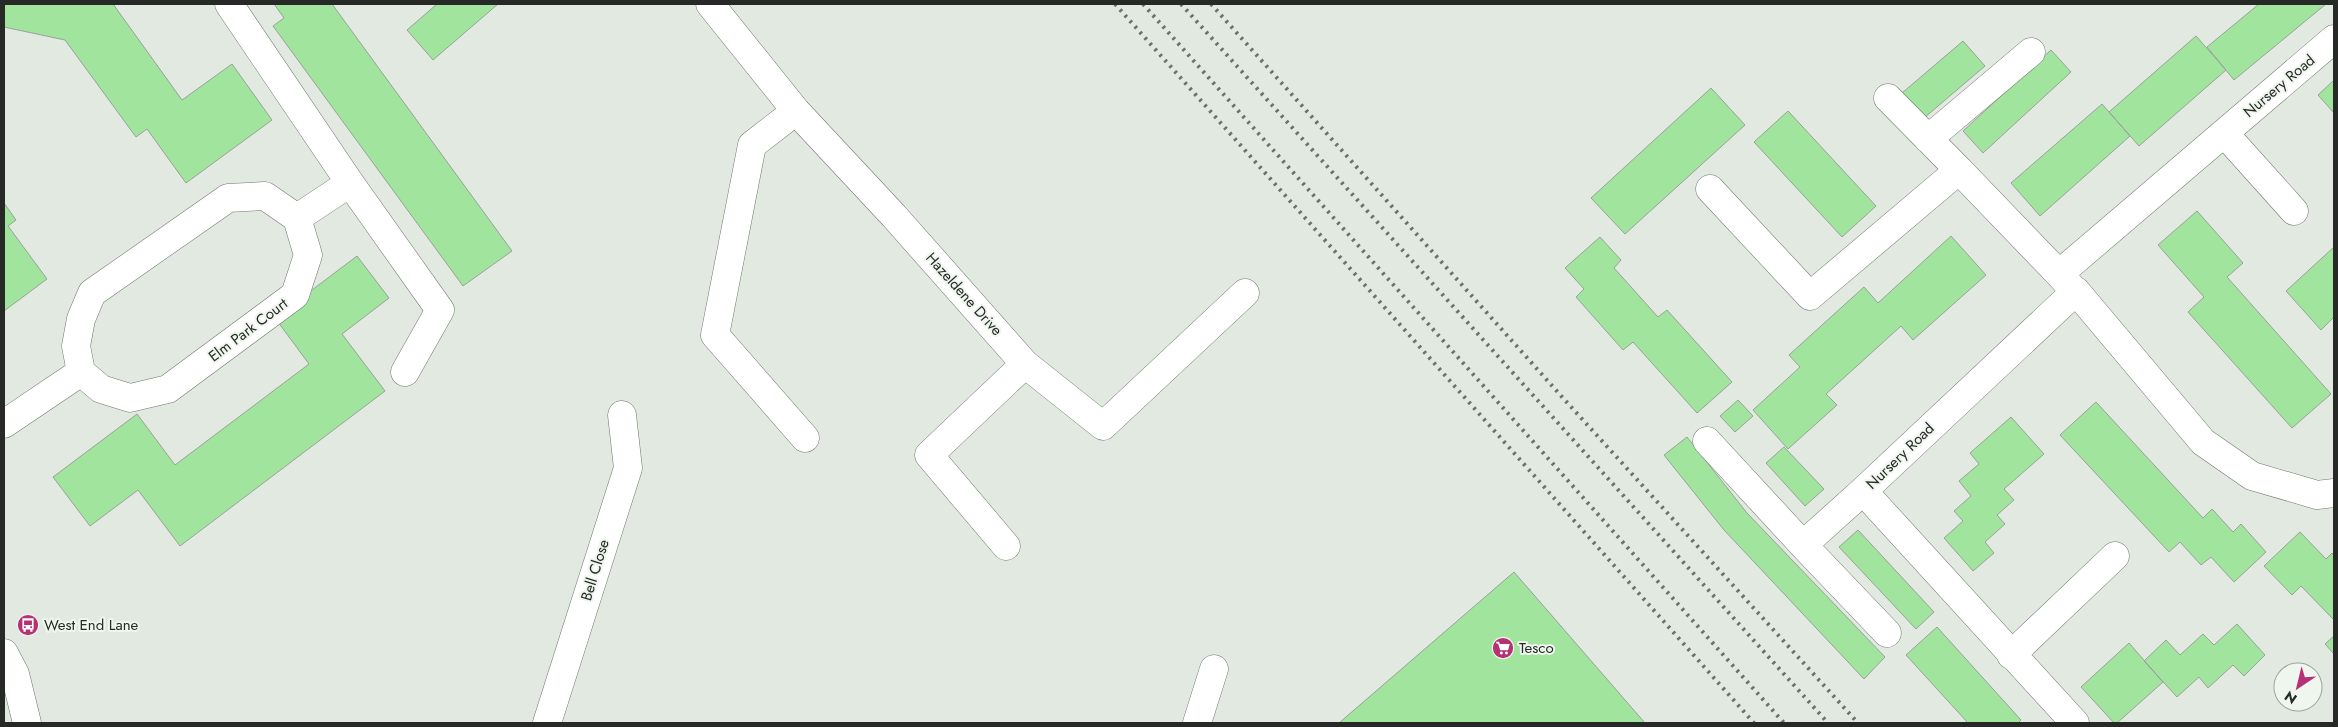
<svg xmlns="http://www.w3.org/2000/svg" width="2338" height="727" font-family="Jost,sans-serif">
	<rect width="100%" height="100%" fill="#e1e9e1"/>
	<!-- building -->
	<path fill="#a0e49e" stroke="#9aa199" d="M 4,4 L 113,4 L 182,100 L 232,64 L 272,120 L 186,183 L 147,129 L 136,137 L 65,40 L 4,27 Z
		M 274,4 L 332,4 L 512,251 L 463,286 L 273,26 L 284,18 Z
		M 437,4 L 498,4 L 433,60 L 407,30 Z
		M 2259,4 L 2326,4 L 2234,80 L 2207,47 Z
		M 2196,36 L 2226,70 L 2139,146 L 2109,112 Z
		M 1963,41 L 1985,66 L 1924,118 L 1902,93 Z
		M 2051,50 L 2071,72 L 1983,153 L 1963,131 Z
		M 2334,80 L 2334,113 L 2318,95 Z
		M 1711,88 L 1745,125 L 1625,234 L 1591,198 Z
		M 2102,104 L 2130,136 L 2040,216 L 2011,183 Z
		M 1788,111 L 1876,206 L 1842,237 L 1754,142 Z
		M 4,203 L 16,220 L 8,226 L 47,279 L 4,311 Z
		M 2197,211 L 2243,263 L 2227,277 L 2331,394 L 2292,428 L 2188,312 L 2204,297 L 2158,245 Z
		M 1951,236 L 1986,275 L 1913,340 L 1901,326 L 1826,394 L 1837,405 L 1788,449 L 1753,410 L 1800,367 L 1789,355 L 1864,287 L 1878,303 Z
		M 1600,237 L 1621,260 L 1614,268 L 1658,317 L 1667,310 L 1732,382 L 1697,413 L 1633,342 L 1623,350 L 1576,297 L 1584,289 L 1565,268 Z
		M 2334,247 L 2334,317 L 2321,330 L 2286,291 Z
		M 357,256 L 389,298 L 342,334 L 385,391 L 180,546 L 138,490 L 90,526 L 53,477 L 137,414 L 175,465 L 309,364 L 275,318 Z
		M 1738,400 L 1753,416 L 1735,432 L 1720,416 Z
		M 2096,402 L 2203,518 L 2212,509 L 2233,532 L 2241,524 L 2266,552 L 2234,582 L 2211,557 L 2201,565 L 2180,542 L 2169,552 L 2060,435 Z
		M 2011,417 L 2044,454 L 2004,489 L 2014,500 L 1997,515 L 2005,524 L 1985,542 L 1994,553 L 1973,571 L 1944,538 L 1963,521 L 1954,511 L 1971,496 L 1959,481 L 1979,464 L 1970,453 Z
		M 1687,437 L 1747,513 L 1885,657 L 1864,679 L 1724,530 L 1664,455 Z
		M 1784,447 L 1824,489 L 1805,506 L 1766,463 Z
		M 1858,530 L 1934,612 L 1916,629 L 1839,547 Z
		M 2300,532 L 2326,559 L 2332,553 L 2334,556 L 2334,620 L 2301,586 L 2292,595 L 2264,566 Z
		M 1514,572 L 1645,723 L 1339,723 Z
		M 2237,624 L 2265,655 L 2244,676 L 2233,665 L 2208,688 L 2199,677 L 2177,697 L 2144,661 L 2166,640 L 2180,655 L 2203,634 L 2214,645 Z
		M 1937,627 L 2021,720 L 2018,723 L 1968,723 L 1906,655 Z
		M 2334,636 L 2334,654 L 2325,644 Z
		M 2129,643 L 2163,682 L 2117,723 L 2114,723 L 2081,687 Z"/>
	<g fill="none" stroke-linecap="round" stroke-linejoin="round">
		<!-- minor casing -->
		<g stroke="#707770" stroke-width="29">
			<path id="minor" d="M 229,4 L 350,183 L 440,310 L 405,372
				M 710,4 L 796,111 L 894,216 L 1025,364 L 1103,426 L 1245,293
				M 1888,98 L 1959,170
				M 796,111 L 752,145 L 715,335 L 805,438
				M 2224,133 L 2294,211
				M 1928,139 L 2031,52
				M 1710,189 L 1810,296 L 1959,170 L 2059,274
				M 265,196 L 297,218 L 308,255 L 295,295 L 168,389 L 130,398 L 101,389 L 81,372 L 76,346 L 81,319 L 92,293 L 228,198 Z
				M 297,218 L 350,183
				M 2071,287 L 2059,274 L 2334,39
				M 4,424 L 81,372
				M 1707,441 L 1803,545
				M 1863,491 L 1803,545 L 1887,633
				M 1006,546 L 929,455 L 1025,364
				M 4,653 L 15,674 L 27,723
				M 2011,655 L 2115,556
				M 547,723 L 628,468 L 622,415
				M 1197,723 L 1214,669
				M 2075,723 L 1863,491 L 2076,291 L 2203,442 L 2252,476 L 2317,495 L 2334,493"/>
		</g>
		<!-- minor -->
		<use href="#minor" stroke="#fff" stroke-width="28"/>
		<!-- rail -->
		<path stroke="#6c716c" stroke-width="4" stroke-dasharray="2.5 5" stroke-linecap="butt" d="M 1115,4 L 1754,723
			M 1143,4 L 1784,723
			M 1181,4 L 1828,723
			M 1211,4 L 1563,398 L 1858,723"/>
	</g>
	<!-- icons -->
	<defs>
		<g id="bus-disc" transform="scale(1.125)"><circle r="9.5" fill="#b53074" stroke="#eff6ee"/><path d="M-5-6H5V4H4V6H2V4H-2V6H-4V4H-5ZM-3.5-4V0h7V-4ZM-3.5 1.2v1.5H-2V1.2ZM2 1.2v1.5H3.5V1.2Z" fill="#fff"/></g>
		<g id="supermarket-disc" transform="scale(1.125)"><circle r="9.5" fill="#b53074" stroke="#eff6ee"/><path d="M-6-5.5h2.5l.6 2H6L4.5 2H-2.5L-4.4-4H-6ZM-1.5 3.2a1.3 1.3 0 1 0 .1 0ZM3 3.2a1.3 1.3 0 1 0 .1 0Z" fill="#fff"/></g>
	</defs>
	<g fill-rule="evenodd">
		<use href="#bus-disc" x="28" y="625"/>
		<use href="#supermarket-disc" x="1503" y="648"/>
	</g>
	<g text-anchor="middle" stroke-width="4" stroke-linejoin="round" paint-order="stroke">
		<!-- street labels -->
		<g font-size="15" fill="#262926" stroke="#eff6ee">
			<text transform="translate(2279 86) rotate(-40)" y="5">Nursery Road</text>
			<text transform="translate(964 294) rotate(48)" y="5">Hazeldene Drive</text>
			<text transform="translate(248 330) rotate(-37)" y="5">Elm Park Court</text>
			<text transform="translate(1900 456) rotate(-44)" y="5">Nursery Road</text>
			<text transform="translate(595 570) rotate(-73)" y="5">Bell Close</text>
		</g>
		<!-- poi labels -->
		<g font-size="15" fill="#262926" stroke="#eff6ee" text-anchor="start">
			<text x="44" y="630">West End Lane</text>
			<text x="1519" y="653">Tesco</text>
		</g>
	</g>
	<!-- border -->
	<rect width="2338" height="727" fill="none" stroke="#262926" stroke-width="10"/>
	<!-- north arrow -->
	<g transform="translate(2298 687) rotate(215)"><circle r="24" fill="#eff6ee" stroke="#9fa49e"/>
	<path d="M0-4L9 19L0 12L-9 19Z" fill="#b53074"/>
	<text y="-8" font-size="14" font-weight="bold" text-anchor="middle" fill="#262926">N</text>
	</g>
</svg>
